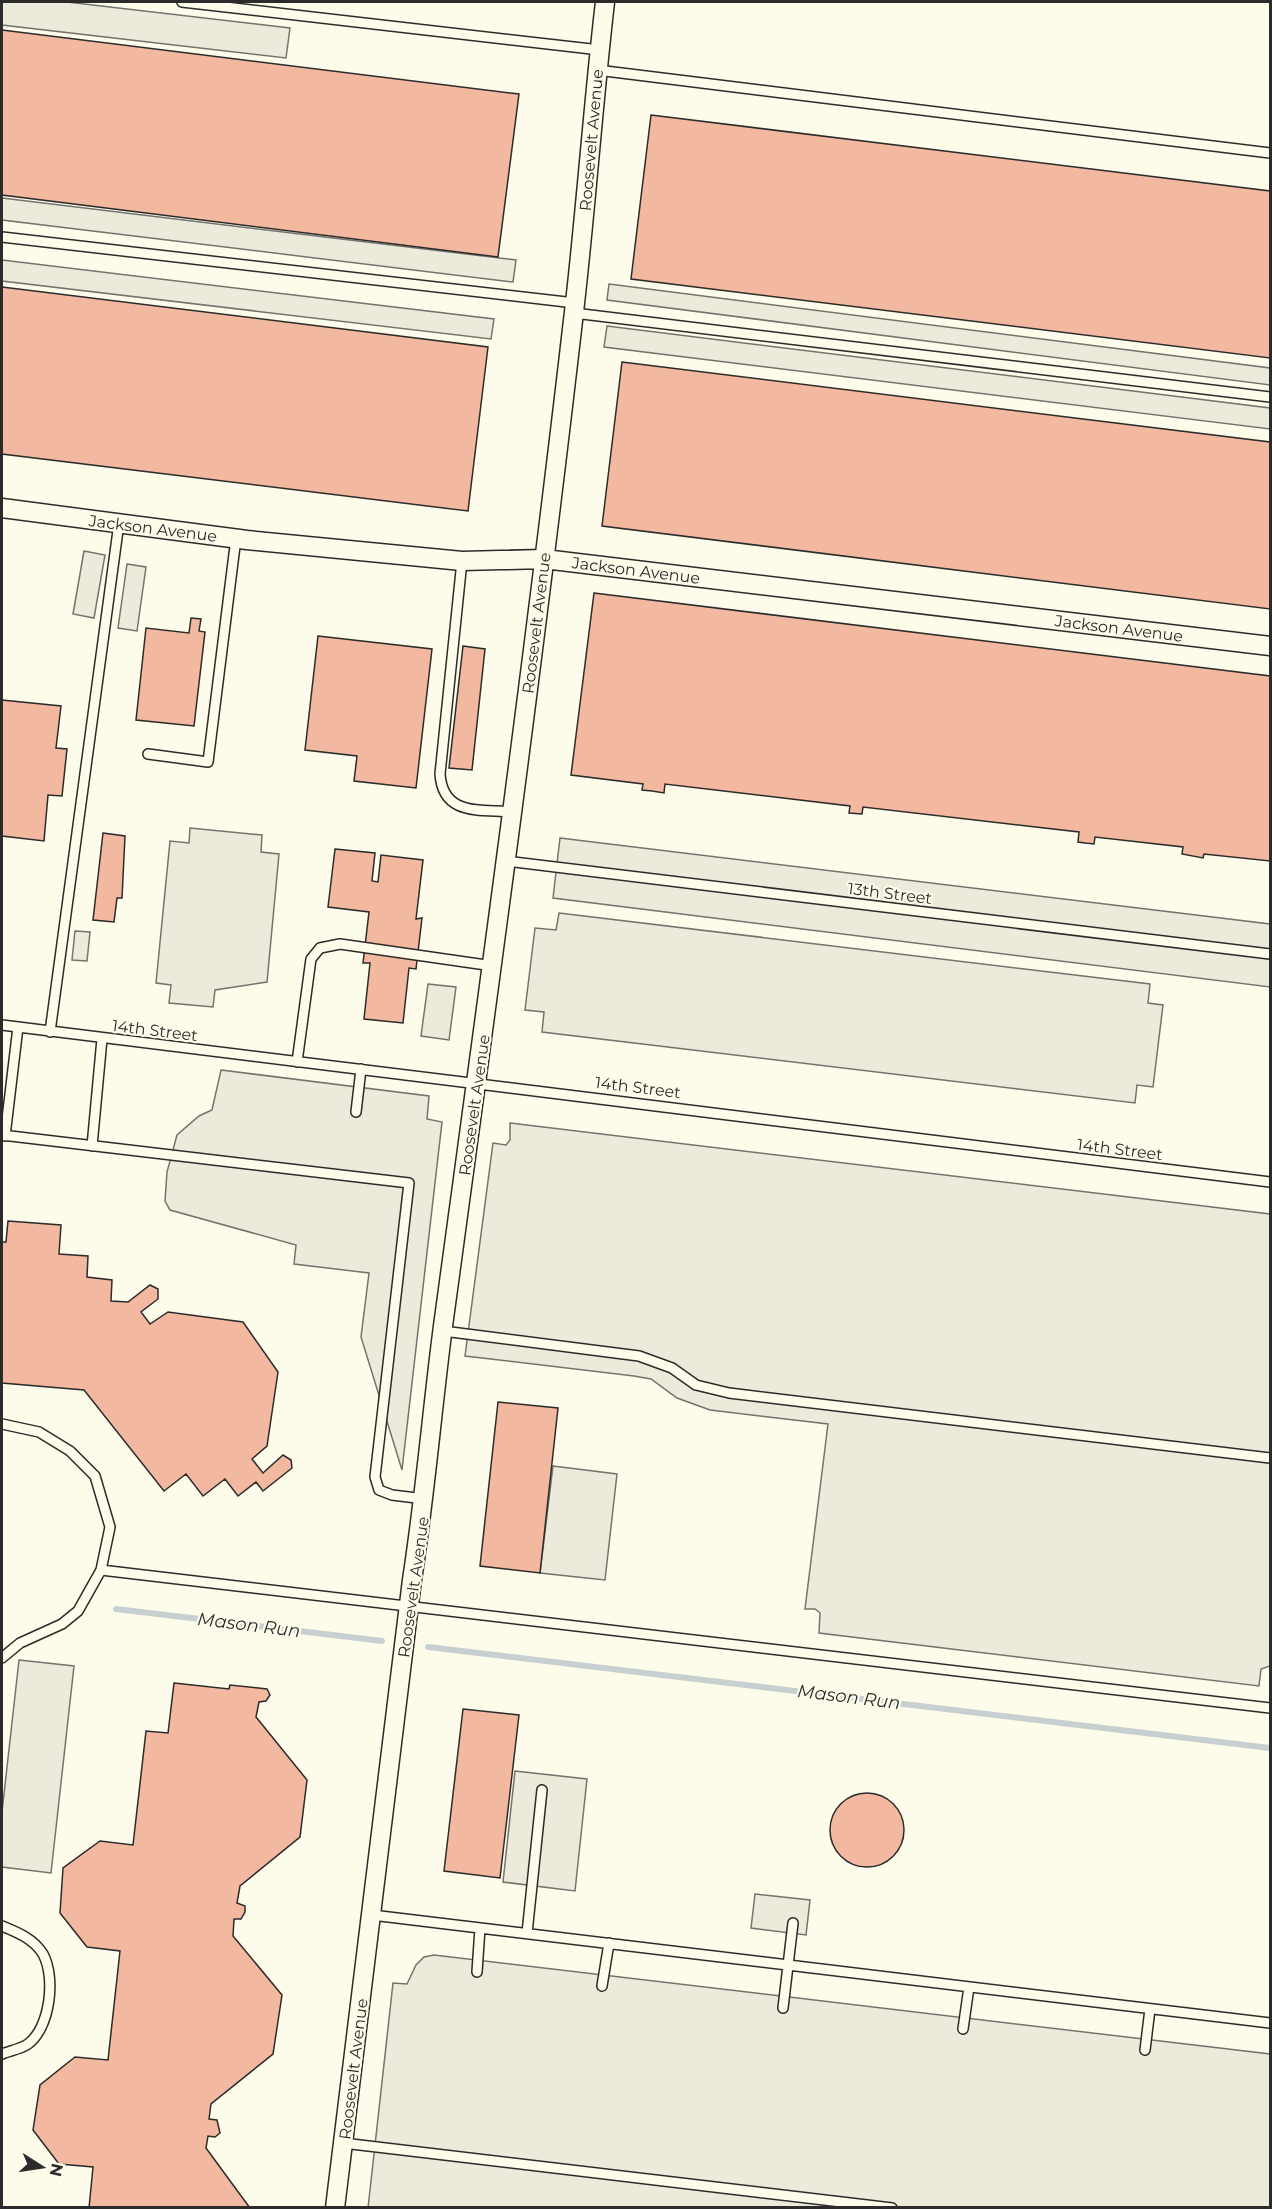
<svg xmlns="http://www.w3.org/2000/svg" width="1272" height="2209" font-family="Montserrat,sans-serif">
	<rect width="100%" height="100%" fill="#fdfbea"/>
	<!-- parking -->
	<path fill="#eceadb" stroke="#74746e" stroke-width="1.5" d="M 2,2 L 67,2 L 290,28 L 286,58 L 2,25 Z
		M 2,198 L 516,260 L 513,282 L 2,220 Z
		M 2,260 L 494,319 L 491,339 L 2,281 Z
		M 609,284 L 1270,368 L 1270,385 L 607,300 Z
		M 607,326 L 1270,408 L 1270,429 L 604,347 Z
		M 84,551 L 105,555 L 94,618 L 73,614 Z
		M 127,564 L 146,567 L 137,631 L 118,628 Z
		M 190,828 L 262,835 L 261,852 L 279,854 L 267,982 L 215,990 L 213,1007 L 169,1003 L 171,985 L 156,983 L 170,841 L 189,843 Z
		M 560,838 L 1270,924 L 1270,987 L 553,898 Z
		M 559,913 L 1150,984 L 1148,1003 L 1163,1005 L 1153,1087 L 1137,1085 L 1135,1103 L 542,1032 L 544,1012 L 525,1010 L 535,928 L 556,930 Z
		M 75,931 L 90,932 L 87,961 L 72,960 Z
		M 428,984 L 456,987 L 449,1040 L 421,1036 Z
		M 221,1070 L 429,1096 L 427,1119 L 442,1122 L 402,1470 L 361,1337 L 369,1273 L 294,1264 L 296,1245 L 170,1210 L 165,1201 L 167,1172 L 177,1135 L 199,1116 L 212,1110 Z
		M 510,1123 L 1270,1214 L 1270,1666 L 1261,1669 L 1259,1686 L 819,1633 L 820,1613 L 815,1609 L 805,1609 L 828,1424 L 710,1410 L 677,1398 L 651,1379 L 634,1376 L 465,1356 L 493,1143 L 506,1145 L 510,1140 Z
		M 553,1466 L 617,1474 L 605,1580 L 540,1573 Z
		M 19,1660 L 74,1666 L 51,1873 L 2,1867 L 2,1812 Z
		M 515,1771 L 587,1779 L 575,1891 L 503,1882 Z
		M 755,1894 L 810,1900 L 806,1935 L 751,1928 Z
		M 434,1955 L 1270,2054 L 1270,2207 L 368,2208 L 393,1983 L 407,1984 L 416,1965 L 424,1957 Z"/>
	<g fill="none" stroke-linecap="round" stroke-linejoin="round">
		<!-- stream -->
		<path stroke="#c7d0d0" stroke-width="6" d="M 116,1609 L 382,1641
			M 428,1647 L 1270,1748"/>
	</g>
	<!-- building -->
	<path fill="#f2b8a0" stroke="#2b2b2b" stroke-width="1.5" d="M 2,30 L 519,94 L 498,257 L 2,195 Z
		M 651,115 L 1270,191 L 1270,358 L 631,279 Z
		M 2,287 L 488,347 L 468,511 L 2,454 Z
		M 622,362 L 1270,442 L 1270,609 L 602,526 Z
		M 594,593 L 1270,676 L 1270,861 L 1204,854 L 1203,858 L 1182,854 L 1183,847 L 1095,837 L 1094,844 L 1085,843 L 1078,842 L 1079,832 L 863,807 L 862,814 L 849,813 L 850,806 L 665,784 L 664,793 L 652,791 L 642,790 L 643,784 L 571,775 Z
		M 191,618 L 201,619 L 199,631 L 205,632 L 194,726 L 136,720 L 146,628 L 189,633 Z
		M 318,636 L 432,649 L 416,788 L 354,781 L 357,756 L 305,750 Z
		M 463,646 L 485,649 L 472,770 L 449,768 Z
		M 2,700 L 61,706 L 56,748 L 67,749 L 62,796 L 48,795 L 44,841 L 2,836 Z
		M 103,833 L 125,836 L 122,898 L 117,898 L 114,922 L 93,920 Z
		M 335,849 L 375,853 L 372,881 L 378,882 L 381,855 L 423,860 L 416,919 L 422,918 L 416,969 L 409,968 L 403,1023 L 364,1019 L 370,963 L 363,963 L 369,912 L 328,907 Z
		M 8,1221 L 61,1225 L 59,1254 L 88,1256 L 87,1277 L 112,1280 L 111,1301 L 128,1302 L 150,1285 L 158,1289 L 158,1299 L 141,1312 L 150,1324 L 168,1312 L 243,1322 L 278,1372 L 267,1446 L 252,1459 L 263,1473 L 283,1455 L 291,1460 L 292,1468 L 263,1491 L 256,1482 L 238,1496 L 225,1479 L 203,1496 L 186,1474 L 164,1491 L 84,1390 L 2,1383 L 2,1242 L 6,1242 Z
		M 498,1402 L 558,1408 L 540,1573 L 480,1566 Z
		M 174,1683 L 229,1689 L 230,1685 L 267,1689 L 270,1695 L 266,1701 L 259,1702 L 256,1717 L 307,1780 L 300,1837 L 240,1886 L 237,1903 L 245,1906 L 245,1912 L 241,1919 L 234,1919 L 233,1936 L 282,1995 L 273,2054 L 211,2104 L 209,2119 L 217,2120 L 220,2133 L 215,2137 L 208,2136 L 206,2148 L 250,2208 L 89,2208 L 93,2167 L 59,2164 L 33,2130 L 40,2085 L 75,2057 L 108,2060 L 120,1951 L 87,1947 L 60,1913 L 63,1868 L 100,1841 L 133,1845 L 146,1731 L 168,1733 Z
		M 463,1709 L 519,1715 L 500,1878 L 444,1871 Z
		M830 1830a37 37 0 1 1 74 0a37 37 0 1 1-74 0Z"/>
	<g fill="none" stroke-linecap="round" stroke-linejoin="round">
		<!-- service casing -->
		<g stroke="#2b2b2b" stroke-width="12">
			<path id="service" d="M 182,2 L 600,50
				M 597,70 L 1270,153
				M 2,237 L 575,303
				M 574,313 L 1270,397
				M 462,561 L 440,774 C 443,816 479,809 512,812
				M 148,754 L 208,762 L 236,538
				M 506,861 L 1270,954
				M 2,1025 L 1270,1182
				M 50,1032 L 119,523
				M 297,1062 L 311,959 L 320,948 L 340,944 L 493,966
				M 356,1112 L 361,1069
				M 2,1135 L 409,1183 L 375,1477 L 379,1490 L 392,1495 L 425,1499
				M 5,1136 L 18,1027
				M 92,1146 L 102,1039
				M 443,1331 L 639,1356 L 672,1368 L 696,1385 L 729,1393 L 1270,1458
				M 2,1424 L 39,1432 L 70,1451 L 95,1476 L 110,1527 L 101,1570 L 78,1611 L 62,1624 L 20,1643 L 2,1658
				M 101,1570 L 1270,1708
				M 372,1915 L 1270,2023
				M 2,1926 C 17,1932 34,1939 43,1954 C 56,1978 50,2028 28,2044 C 21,2049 9,2051 2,2054
				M 527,1933 L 542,1790
				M 477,1972 L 480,1928
				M 602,1986 L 609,1943
				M 783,2008 L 793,1923
				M 963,2029 L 969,1987
				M 1145,2050 L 1150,2009
				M 343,2143 L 892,2208"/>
		</g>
		<!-- minor casing -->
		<g stroke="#2b2b2b" stroke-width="21">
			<path id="minor" d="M 2,508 L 247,540 L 462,561 L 544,559 L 1270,646
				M 335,2208 L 412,1580 C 425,1496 432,1411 443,1326 C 489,988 535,651 574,312 C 586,208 593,105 605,2"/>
		</g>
		<!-- service -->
		<use href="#service" stroke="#fdfbea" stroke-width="9"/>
		<!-- minor -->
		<use href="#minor" stroke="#fdfbea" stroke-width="18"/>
	</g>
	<g text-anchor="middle" stroke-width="4.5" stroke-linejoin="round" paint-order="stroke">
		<!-- street labels -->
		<g font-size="16" fill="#2b2b2b" stroke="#fdfbea">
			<text transform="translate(591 140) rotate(-85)" y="6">Roosevelt Avenue</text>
			<text transform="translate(153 528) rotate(7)" y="6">Jackson Avenue</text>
			<text transform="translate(636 570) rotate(7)" y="6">Jackson Avenue</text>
			<text transform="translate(536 623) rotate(-83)" y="6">Roosevelt Avenue</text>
			<text transform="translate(1119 628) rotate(7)" y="6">Jackson Avenue</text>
			<text transform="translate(890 893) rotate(7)" y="6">13th Street</text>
			<text transform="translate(155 1030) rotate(7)" y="6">14th Street</text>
			<text transform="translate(638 1087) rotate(7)" y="6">14th Street</text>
			<text transform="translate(474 1105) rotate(-82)" y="6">Roosevelt Avenue</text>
			<text transform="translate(1120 1149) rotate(7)" y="6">14th Street</text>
			<text transform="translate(413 1587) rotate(-82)" y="6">Roosevelt Avenue</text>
			<text transform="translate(353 2069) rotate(-83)" y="6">Roosevelt Avenue</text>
		</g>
		<!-- water labels -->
		<g font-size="18" font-style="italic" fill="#2b2b2b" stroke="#fdfbea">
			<text transform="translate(249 1625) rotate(7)" y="6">Mason Run</text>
			<text transform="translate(849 1697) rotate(7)" y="6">Mason Run</text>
		</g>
	</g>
	<!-- border -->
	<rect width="1272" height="2209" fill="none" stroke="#2b2b2b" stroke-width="6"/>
	<!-- north arrow -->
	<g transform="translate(42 2167) rotate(102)" stroke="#fdfbea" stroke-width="4.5" paint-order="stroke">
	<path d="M0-4.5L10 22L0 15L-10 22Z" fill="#2b2b2b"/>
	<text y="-9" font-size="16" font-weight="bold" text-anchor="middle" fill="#2b2b2b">N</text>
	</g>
</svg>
